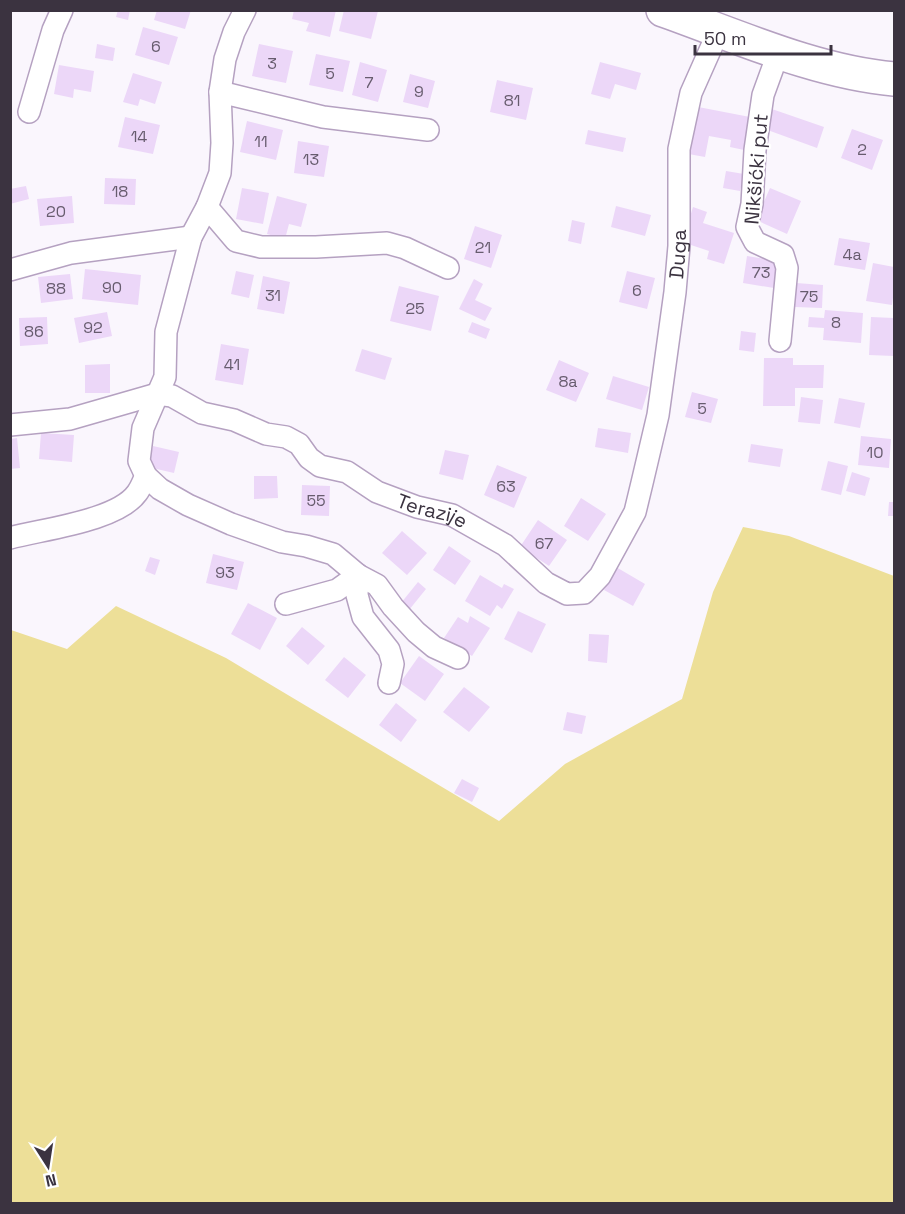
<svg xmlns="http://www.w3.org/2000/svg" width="905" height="1214" font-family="'Space Grotesk',sans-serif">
	<rect width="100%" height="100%" fill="#faf6fd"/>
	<!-- green -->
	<path fill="#eddf98" d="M 743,527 L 789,536 L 894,576 L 894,1203 L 11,1203 L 11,630 L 67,649 L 116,606 L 226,658 L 499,821 L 565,764 L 682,699 L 713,592 Z"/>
	<!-- building -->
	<path fill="#ecd7f8" d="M 118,10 L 130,10 L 128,20 L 116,17 Z
		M 157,10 L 191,10 L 185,29 L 154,20 Z
		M 294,10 L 336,10 L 330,37 L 306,31 L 309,23 L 292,19 Z
		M 344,10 L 378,11 L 371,39 L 339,31 Z
		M 143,27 L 178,37 L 169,65 L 135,55 Z
		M 97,44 L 115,48 L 113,61 L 95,58 Z
		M 259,44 L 293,51 L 286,83 L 252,76 Z
		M 316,54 L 350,61 L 343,92 L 309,85 Z
		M 360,62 L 387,70 L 378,102 L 352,95 Z
		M 600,62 L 641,73 L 636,90 L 615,84 L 610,99 L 591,94 Z
		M 59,65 L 94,71 L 91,92 L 74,89 L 73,98 L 54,94 Z
		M 133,73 L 162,82 L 155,104 L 140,99 L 138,106 L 123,102 Z
		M 410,74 L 435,81 L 428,108 L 403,102 Z
		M 497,80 L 533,88 L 526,120 L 490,112 Z
		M 693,106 L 750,117 L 744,150 L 730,147 L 731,140 L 709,136 L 705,157 L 683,153 Z
		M 769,108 L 824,127 L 817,148 L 762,128 Z
		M 125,117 L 160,125 L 153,154 L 118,147 Z
		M 247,121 L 283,130 L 276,160 L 240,152 Z
		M 852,129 L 883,140 L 872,170 L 841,158 Z
		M 588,130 L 626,138 L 623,152 L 585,144 Z
		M 298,141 L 329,146 L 324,177 L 294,173 Z
		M 726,171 L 744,174 L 740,191 L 723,188 Z
		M 105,178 L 136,179 L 135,205 L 104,204 Z
		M 26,186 L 29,199 L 10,204 L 10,189 Z
		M 242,188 L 269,193 L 263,224 L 236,219 Z
		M 770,188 L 801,201 L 787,234 L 756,220 Z
		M 72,196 L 74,223 L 40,226 L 37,199 Z
		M 277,196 L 307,204 L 301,227 L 289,224 L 285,239 L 267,234 Z
		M 616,206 L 651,215 L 645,236 L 611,227 Z
		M 693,207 L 707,212 L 703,223 L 734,233 L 724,264 L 707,259 L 709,251 L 682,242 Z
		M 572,220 L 585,223 L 581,244 L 568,241 Z
		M 475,226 L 502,235 L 491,268 L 464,259 Z
		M 839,238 L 870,243 L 865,270 L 834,265 Z
		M 747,256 L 778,261 L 774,288 L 743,283 Z
		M 873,263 L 894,267 L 894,290 L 892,305 L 866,301 Z
		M 85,269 L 141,275 L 138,305 L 82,299 Z
		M 236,271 L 254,275 L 249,298 L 231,294 Z
		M 627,271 L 655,278 L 647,309 L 619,302 Z
		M 70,274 L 73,299 L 41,303 L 38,277 Z
		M 263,276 L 290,282 L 284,314 L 257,309 Z
		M 474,279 L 483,284 L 475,300 L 492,308 L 485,321 L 459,309 Z
		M 796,283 L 823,285 L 822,308 L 795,307 Z
		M 399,286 L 439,296 L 431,331 L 390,321 Z
		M 825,310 L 863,313 L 861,343 L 823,340 L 824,328 L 808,327 L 809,317 L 824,318 Z
		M 107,312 L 112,336 L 79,343 L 74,318 Z
		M 47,317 L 48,344 L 20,346 L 19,318 Z
		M 871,317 L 894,318 L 894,356 L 869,355 Z
		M 472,322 L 490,329 L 486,339 L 468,332 Z
		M 741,331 L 756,333 L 754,352 L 739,350 Z
		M 221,344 L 249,349 L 243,385 L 215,380 Z
		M 362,349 L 392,358 L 385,380 L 355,371 Z
		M 764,358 L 793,358 L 793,365 L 824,365 L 823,388 L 795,388 L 795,406 L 763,406 Z
		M 559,360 L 589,373 L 576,402 L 546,390 Z
		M 110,364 L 110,393 L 85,393 L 85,365 Z
		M 613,376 L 649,387 L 642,410 L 606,399 Z
		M 692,392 L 718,399 L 711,423 L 685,417 Z
		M 801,397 L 823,400 L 820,424 L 798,422 Z
		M 839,398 L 865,403 L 860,428 L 834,423 Z
		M 598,428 L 631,433 L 628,453 L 595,447 Z
		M 41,433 L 74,435 L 72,462 L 39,459 Z
		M 861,436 L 891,439 L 889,468 L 858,465 Z
		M 17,438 L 20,468 L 10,469 L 10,439 Z
		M 751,444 L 783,449 L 780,467 L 748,462 Z
		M 153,446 L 179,452 L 174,473 L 148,467 Z
		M 445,450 L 469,455 L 463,480 L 439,474 Z
		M 828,461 L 848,466 L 841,495 L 821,490 Z
		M 497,465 L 527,477 L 514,508 L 484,495 Z
		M 852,472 L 870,478 L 865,496 L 846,491 Z
		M 254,476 L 277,476 L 278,498 L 254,499 Z
		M 302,485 L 330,486 L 329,516 L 301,515 Z
		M 581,498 L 606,514 L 588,541 L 564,526 Z
		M 889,502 L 894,502 L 894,516 L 888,516 Z
		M 538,520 L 567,540 L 549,566 L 520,547 Z
		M 402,531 L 427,553 L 407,575 L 382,553 Z
		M 449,546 L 471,561 L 455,585 L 433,570 Z
		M 213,554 L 244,562 L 237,590 L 206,583 Z
		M 150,557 L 160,560 L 155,575 L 145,571 Z
		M 616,567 L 645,584 L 633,606 L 604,590 Z
		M 480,575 L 502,588 L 504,584 L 514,589 L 502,609 L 497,605 L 490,616 L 465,601 Z
		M 418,582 L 426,589 L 409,610 L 401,603 Z
		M 248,603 L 277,618 L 260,650 L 231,634 Z
		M 518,611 L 546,624 L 532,653 L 504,639 Z
		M 470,616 L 490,628 L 472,656 L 444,638 L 458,617 L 468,623 Z
		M 302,627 L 325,646 L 308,665 L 286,646 Z
		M 589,634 L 609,635 L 607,663 L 588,661 Z
		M 419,656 L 444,674 L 425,701 L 400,683 Z
		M 344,657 L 366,675 L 348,698 L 325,680 Z
		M 464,687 L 490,707 L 469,732 L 443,712 Z
		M 396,703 L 417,720 L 401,742 L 379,725 Z
		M 567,712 L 586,716 L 582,734 L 563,730 Z
		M 462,779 L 479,788 L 472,802 L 454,793 Z"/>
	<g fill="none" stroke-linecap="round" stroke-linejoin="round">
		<!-- minor casing -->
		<g stroke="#b5a1c1" stroke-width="24">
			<g id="minor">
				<path d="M 245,10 L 234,32 L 225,59 L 220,92 L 222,143 L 220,173 L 207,207 L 191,237 L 166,332 L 165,377 L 143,428 L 139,461 L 146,476 L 160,489 L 188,505 L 231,524 L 282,542 L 306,546 L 333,554 L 358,575 L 377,585 L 393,607 L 416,632 L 434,647 L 458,658"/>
				<path d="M 779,51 L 763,95 L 755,150 L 752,204 L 747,227 L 755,242 L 783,255 L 787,268 L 780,341"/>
				<path d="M 220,92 L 323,117 L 428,130"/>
				<path d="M 29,112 L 53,30 L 62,10"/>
				<path d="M 207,207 L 236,241 L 261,247 L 316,247 L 387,243 L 405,248 L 448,268"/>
				<path d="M 10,270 L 71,253 L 191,237"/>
				<path id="s1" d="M 10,425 L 70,419 L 157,394 L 172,396 L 202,413 L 234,420 L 266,434 L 286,437 L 299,444 L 309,458 L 320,466 L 347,472 L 377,492 L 417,507 L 452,515 L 505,545 L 546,583 L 567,594 L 584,593 L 600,576 L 635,512 L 642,483 L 658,415 L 675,292 L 679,246 L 679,149 L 691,93 L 719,30"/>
				<path d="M 10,538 C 43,529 117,521 137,493 C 141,488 143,481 146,476"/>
				<path d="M 358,575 L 357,595 L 363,617 L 389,650 L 393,664 L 389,683"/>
				<path d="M 286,604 L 337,590 L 358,575"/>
			</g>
		</g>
		<!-- primary casing -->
		<g stroke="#b5a1c1" stroke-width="36">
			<path id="primary" d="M 663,10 C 737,36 815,72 894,79"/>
		</g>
		<!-- minor -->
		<use href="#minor" stroke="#fff" stroke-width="21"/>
		<!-- primary -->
		<use href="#primary" stroke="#fff" stroke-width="33"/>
	</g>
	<g text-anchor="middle" stroke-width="4.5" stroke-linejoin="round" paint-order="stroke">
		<!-- number labels -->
		<g font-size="16" fill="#675c6e">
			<text x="156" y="52">6</text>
			<text x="272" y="69">3</text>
			<text x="330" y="79">5</text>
			<text x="369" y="88">7</text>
			<text x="419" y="97">9</text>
			<text x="512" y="106">81</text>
			<text x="139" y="142">14</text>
			<text x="261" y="147">11</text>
			<text x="862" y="155">2</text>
			<text x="311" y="165">13</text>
			<text x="120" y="197">18</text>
			<text x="56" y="217">20</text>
			<text x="483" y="253">21</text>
			<text x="852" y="260">4a</text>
			<text x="761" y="278">73</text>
			<text x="112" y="293">90</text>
			<text x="56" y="294">88</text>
			<text x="637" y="296">6</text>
			<text x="273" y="301">31</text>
			<text x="809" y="302">75</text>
			<text x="415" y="314">25</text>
			<text x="836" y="328">8</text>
			<text x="93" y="333">92</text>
			<text x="34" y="337">86</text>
			<text x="232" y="370">41</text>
			<text x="568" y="387">8a</text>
			<text x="702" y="414">5</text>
			<text x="875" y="458">10</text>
			<text x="506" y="492">63</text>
			<text x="316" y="506">55</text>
			<text x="544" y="549">67</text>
			<text x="225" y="578">93</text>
		</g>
		<!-- street labels -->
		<g font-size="20" fill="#3b3340" stroke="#fff">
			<text transform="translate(756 169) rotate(-85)" y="7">Nikšićki put</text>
			<text dy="7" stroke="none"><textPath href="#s1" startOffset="992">Duga</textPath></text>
			<text dy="7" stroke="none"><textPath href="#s1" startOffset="456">Terazije</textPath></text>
		</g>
	</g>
	<!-- border -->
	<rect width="905" height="1214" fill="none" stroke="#3b3340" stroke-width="24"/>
	<!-- north arrow -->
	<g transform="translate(48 1166) rotate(168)" stroke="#ffffff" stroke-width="4.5" paint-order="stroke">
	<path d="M0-4.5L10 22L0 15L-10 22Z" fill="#3b3340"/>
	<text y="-9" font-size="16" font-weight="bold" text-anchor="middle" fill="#3b3340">N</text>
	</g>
	<!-- scale -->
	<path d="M695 45v9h136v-9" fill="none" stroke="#3b3340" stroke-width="3"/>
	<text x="704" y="45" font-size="18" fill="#3b3340" stroke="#ffffff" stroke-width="4.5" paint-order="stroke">50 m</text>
</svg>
